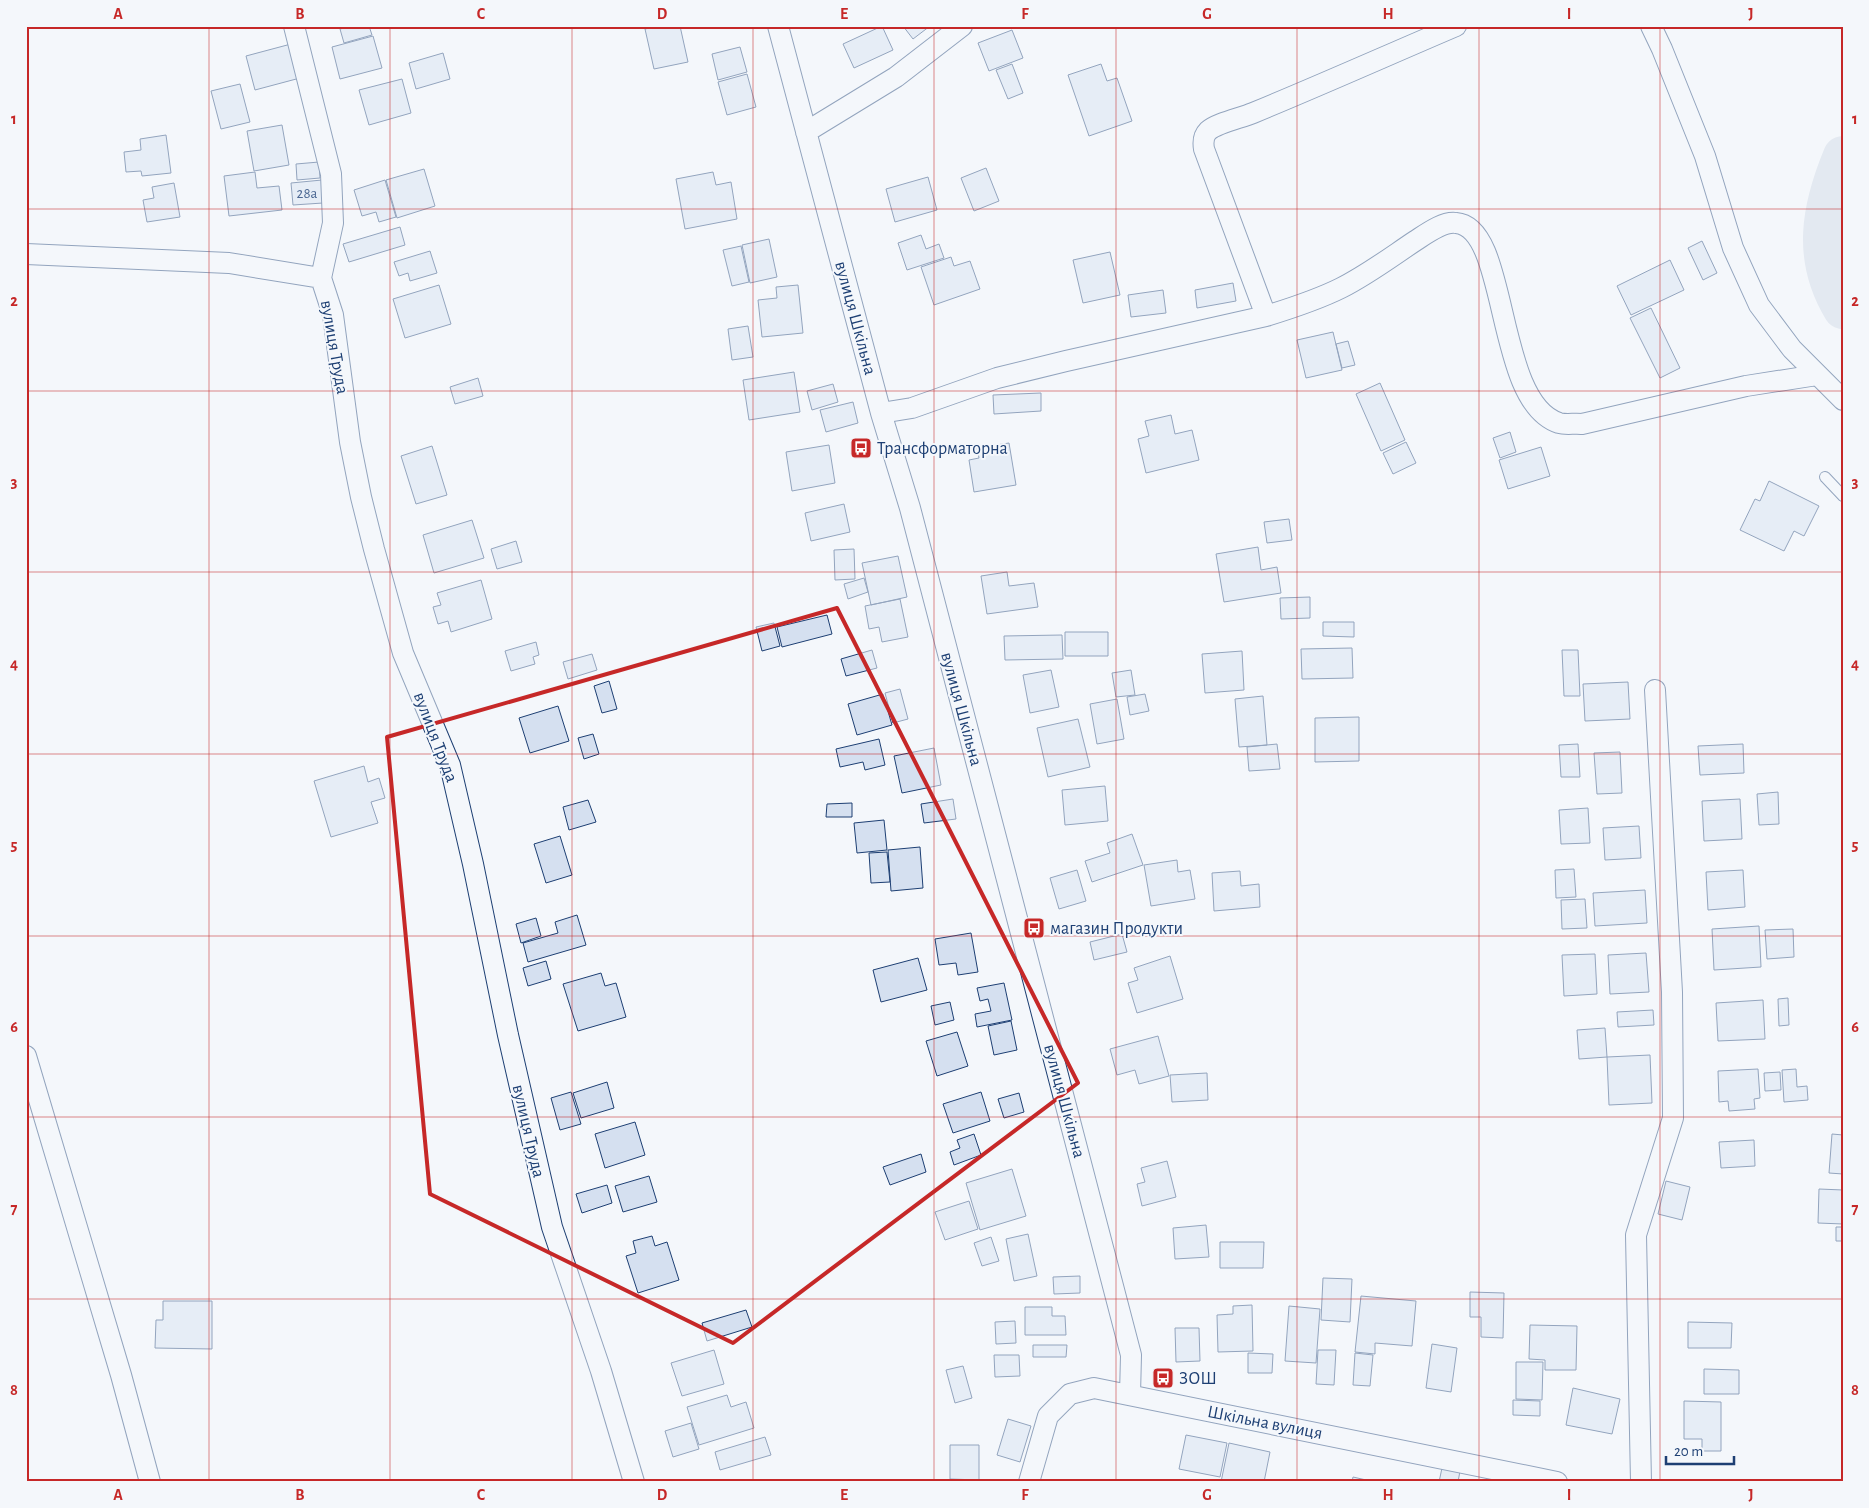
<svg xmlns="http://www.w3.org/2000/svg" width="1869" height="1508" font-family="'Alegreya Sans',sans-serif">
	<rect width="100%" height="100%" fill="#f4f7fb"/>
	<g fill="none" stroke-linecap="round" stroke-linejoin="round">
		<!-- river -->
		<path stroke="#cfd7e4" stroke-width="40" d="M 1843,156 C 1821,209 1812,258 1843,309"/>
	</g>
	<!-- building -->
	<path fill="#d5e0f0" stroke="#1d3f73" d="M 352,26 L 369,26 L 372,35 L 344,43 L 340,29 Z
		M 658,26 L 680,26 L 688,62 L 654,69 L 645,29 Z
		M 882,26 L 893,50 L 854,68 L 843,44 Z
		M 903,26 L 930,26 L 913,39 Z
		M 1012,30 L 1023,58 L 989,71 L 978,43 Z
		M 373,36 L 382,68 L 340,79 L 332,47 Z
		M 291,44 L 300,78 L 255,90 L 246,56 Z
		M 740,47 L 747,72 L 718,80 L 712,54 Z
		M 443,53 L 450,79 L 416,89 L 409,63 Z
		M 1012,64 L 1023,93 L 1008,99 L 996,70 Z
		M 1101,64 L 1107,81 L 1117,78 L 1132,121 L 1089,136 L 1068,75 Z
		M 747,74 L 756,107 L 727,115 L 718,82 Z
		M 402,79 L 411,113 L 369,125 L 359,90 Z
		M 240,84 L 250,122 L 221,129 L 211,91 Z
		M 282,125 L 289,165 L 254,171 L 247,131 Z
		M 166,135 L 171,173 L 142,176 L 141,171 L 126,172 L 124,152 L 141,150 L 140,139 Z
		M 319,162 L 320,178 L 297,180 L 296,164 Z
		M 986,168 L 999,201 L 974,211 L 961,178 Z
		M 424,169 L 435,206 L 397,218 L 386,180 Z
		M 255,172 L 257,188 L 279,186 L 282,210 L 229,216 L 224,176 Z
		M 713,172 L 716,185 L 731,182 L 737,219 L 685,229 L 676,179 Z
		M 928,177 L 937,210 L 895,222 L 886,189 Z
		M 322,180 L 323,203 L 293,205 L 291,183 Z
		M 385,180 L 396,217 L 379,222 L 376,212 L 362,216 L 354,190 Z
		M 174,183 L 180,217 L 147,222 L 143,200 L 154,198 L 152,187 Z
		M 400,227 L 405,245 L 349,262 L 343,244 Z
		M 921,235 L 926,249 L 939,244 L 944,258 L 907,270 L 898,243 Z
		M 769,239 L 777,277 L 750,283 L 742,245 Z
		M 1702,241 L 1717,273 L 1703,280 L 1688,248 Z
		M 741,246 L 749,282 L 732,286 L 723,250 Z
		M 430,251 L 437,273 L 410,281 L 408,273 L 399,276 L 394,262 Z
		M 1110,252 L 1120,295 L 1083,303 L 1073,260 Z
		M 951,257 L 954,266 L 970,261 L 980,289 L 934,305 L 921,267 Z
		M 1670,260 L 1684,290 L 1631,315 L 1617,286 Z
		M 1233,283 L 1236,301 L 1197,308 L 1195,290 Z
		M 439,285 L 451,324 L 405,338 L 393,299 Z
		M 798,285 L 803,333 L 762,337 L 758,300 L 777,298 L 776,287 Z
		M 1163,290 L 1166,313 L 1131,317 L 1128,295 Z
		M 1651,308 L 1680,368 L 1660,378 L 1630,318 Z
		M 748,326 L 753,357 L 732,360 L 728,329 Z
		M 1333,332 L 1342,370 L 1306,378 L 1297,340 Z
		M 1348,341 L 1355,365 L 1342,368 L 1336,344 Z
		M 794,372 L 800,412 L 749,420 L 743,380 Z
		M 478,378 L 483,396 L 455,404 L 450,387 Z
		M 1380,383 L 1405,440 L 1381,451 L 1356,394 Z
		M 833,384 L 838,402 L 812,410 L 807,391 Z
		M 1041,393 L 1041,411 L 994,414 L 993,395 Z
		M 853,402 L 858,423 L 826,432 L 820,410 Z
		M 1171,415 L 1175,434 L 1192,430 L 1199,460 L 1146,473 L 1138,439 L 1149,436 L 1145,421 Z
		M 1510,432 L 1516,452 L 1500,458 L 1493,438 Z
		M 1406,442 L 1416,463 L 1393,474 L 1383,453 Z
		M 1009,443 L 1016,485 L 974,492 L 969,460 L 979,458 L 977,448 Z
		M 829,445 L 835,483 L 792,491 L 786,452 Z
		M 432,446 L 447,495 L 416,504 L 401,456 Z
		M 1541,447 L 1550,476 L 1508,489 L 1499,460 Z
		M 1769,481 L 1819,506 L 1804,536 L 1794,531 L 1784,551 L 1740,530 L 1755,499 L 1760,501 Z
		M 844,504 L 850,532 L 811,541 L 805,513 Z
		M 1289,519 L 1292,540 L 1267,543 L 1264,522 Z
		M 472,520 L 484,558 L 434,573 L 423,535 Z
		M 516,541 L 522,562 L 497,569 L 491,549 Z
		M 1258,547 L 1261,570 L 1277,567 L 1281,593 L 1224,602 L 1216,554 Z
		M 854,549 L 855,579 L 835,580 L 834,550 Z
		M 898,556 L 907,597 L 871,605 L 862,563 Z
		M 1007,572 L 1009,586 L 1034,583 L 1038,607 L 987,614 L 981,576 Z
		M 864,578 L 868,592 L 848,599 L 844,584 Z
		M 481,580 L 492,619 L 451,632 L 448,621 L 438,624 L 433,607 L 441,605 L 437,593 Z
		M 1310,597 L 1310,618 L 1281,619 L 1280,598 Z
		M 900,599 L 908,637 L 882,642 L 879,627 L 869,629 L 865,606 Z
		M 827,615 L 832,634 L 782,647 L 777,627 Z
		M 1323,622 L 1354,622 L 1354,637 L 1323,636 Z
		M 774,623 L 780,646 L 762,651 L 756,627 Z
		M 1065,632 L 1108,632 L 1108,656 L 1065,656 Z
		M 1062,635 L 1063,659 L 1005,660 L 1004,636 Z
		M 536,642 L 539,655 L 533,657 L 535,664 L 511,671 L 505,651 Z
		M 1352,648 L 1353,678 L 1302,679 L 1301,649 Z
		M 872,650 L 877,668 L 846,676 L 841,659 Z
		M 1562,650 L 1578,650 L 1580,696 L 1564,696 Z
		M 1242,651 L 1244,690 L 1205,693 L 1202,654 Z
		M 592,654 L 597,670 L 568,679 L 563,662 Z
		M 1051,670 L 1059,707 L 1030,713 L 1023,675 Z
		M 1131,670 L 1135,695 L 1116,697 L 1112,673 Z
		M 609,681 L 617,709 L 602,713 L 594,686 Z
		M 1628,682 L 1630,719 L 1585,721 L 1583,684 Z
		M 900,689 L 908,719 L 893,723 L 885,693 Z
		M 883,694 L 892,725 L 857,735 L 848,704 Z
		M 1145,694 L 1149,711 L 1130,715 L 1127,697 Z
		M 1263,696 L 1267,745 L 1239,747 L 1235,699 Z
		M 1117,699 L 1124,739 L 1097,744 L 1090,704 Z
		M 558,706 L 569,741 L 530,753 L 519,718 Z
		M 1359,717 L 1359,761 L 1315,762 L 1315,718 Z
		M 1078,719 L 1090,767 L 1048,777 L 1037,728 Z
		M 593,734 L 599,754 L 584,759 L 578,738 Z
		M 879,739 L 885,765 L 865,770 L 863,762 L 840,767 L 836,749 Z
		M 1277,744 L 1280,769 L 1249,771 L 1247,747 Z
		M 1578,744 L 1580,777 L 1561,777 L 1559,745 Z
		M 1743,744 L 1744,773 L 1700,775 L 1698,746 Z
		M 934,748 L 941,785 L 902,793 L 894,756 Z
		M 1620,752 L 1622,793 L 1597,794 L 1594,753 Z
		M 364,766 L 368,782 L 379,778 L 385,798 L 371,802 L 378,823 L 331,837 L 314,781 Z
		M 1105,786 L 1108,821 L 1065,825 L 1062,790 Z
		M 1778,792 L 1779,824 L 1759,825 L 1757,794 Z
		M 953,799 L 956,819 L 924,823 L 921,804 Z
		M 1740,799 L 1742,839 L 1704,841 L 1702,801 Z
		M 588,800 L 596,822 L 569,830 L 563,807 Z
		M 852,803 L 852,817 L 826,817 L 827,804 Z
		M 1588,808 L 1590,843 L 1561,844 L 1559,810 Z
		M 884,820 L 887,850 L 857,853 L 854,823 Z
		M 1639,826 L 1641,858 L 1605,860 L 1603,828 Z
		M 1132,834 L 1143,865 L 1092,882 L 1085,861 L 1110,853 L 1107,843 Z
		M 560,836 L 572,875 L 546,883 L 534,844 Z
		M 920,847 L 923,888 L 891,891 L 888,850 Z
		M 887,852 L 890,882 L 871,883 L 869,853 Z
		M 1177,860 L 1178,872 L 1190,870 L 1195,899 L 1151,906 L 1144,865 Z
		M 1574,869 L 1576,897 L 1556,898 L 1555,870 Z
		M 1077,870 L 1086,901 L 1059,909 L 1050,878 Z
		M 1743,870 L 1745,907 L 1708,910 L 1706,872 Z
		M 1240,871 L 1241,886 L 1259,884 L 1260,907 L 1214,911 L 1212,873 Z
		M 1645,890 L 1647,923 L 1595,926 L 1593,893 Z
		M 1585,899 L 1587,928 L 1562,929 L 1561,900 Z
		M 577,915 L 586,945 L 528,962 L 523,943 L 558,933 L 555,922 Z
		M 536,918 L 541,936 L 521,943 L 516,924 Z
		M 1759,926 L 1761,967 L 1714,970 L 1712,929 Z
		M 1793,929 L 1794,957 L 1767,959 L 1765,930 Z
		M 971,933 L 978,972 L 958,975 L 956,963 L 939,965 L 935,939 Z
		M 1122,934 L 1127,952 L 1094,960 L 1090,942 Z
		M 1646,953 L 1649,992 L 1610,994 L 1608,955 Z
		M 1595,954 L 1597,994 L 1564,996 L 1562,955 Z
		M 1170,956 L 1183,999 L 1137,1013 L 1128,983 L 1138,980 L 1134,968 Z
		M 918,958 L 927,990 L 881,1002 L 873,970 Z
		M 546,961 L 551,979 L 528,986 L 523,968 Z
		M 601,973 L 605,986 L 616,983 L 626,1017 L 578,1031 L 563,984 Z
		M 1004,983 L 1012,1020 L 977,1027 L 975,1014 L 991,1011 L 988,999 L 980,1001 L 977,988 Z
		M 1788,998 L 1789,1025 L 1779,1026 L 1778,999 Z
		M 1763,1000 L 1765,1039 L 1718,1041 L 1716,1003 Z
		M 950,1002 L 954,1020 L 935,1025 L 931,1006 Z
		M 1653,1010 L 1654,1025 L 1618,1027 L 1617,1012 Z
		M 1011,1021 L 1017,1050 L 994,1055 L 988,1026 Z
		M 1605,1028 L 1607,1057 L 1579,1059 L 1577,1030 Z
		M 957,1032 L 968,1066 L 937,1076 L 926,1041 Z
		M 1158,1036 L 1169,1076 L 1139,1084 L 1135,1070 L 1117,1075 L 1110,1049 Z
		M 1650,1055 L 1652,1103 L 1609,1105 L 1607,1057 Z
		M 1758,1069 L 1760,1098 L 1754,1099 L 1755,1109 L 1729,1111 L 1728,1101 L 1719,1102 L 1718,1071 Z
		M 1796,1069 L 1797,1087 L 1807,1086 L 1808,1100 L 1784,1102 L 1782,1070 Z
		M 1780,1072 L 1781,1090 L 1765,1091 L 1764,1073 Z
		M 1207,1073 L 1208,1100 L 1172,1102 L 1170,1075 Z
		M 607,1082 L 614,1108 L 581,1118 L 573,1093 Z
		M 571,1092 L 581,1124 L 560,1130 L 551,1098 Z
		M 981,1092 L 990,1121 L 953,1133 L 943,1104 Z
		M 1019,1093 L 1024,1112 L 1004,1118 L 998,1099 Z
		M 635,1122 L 645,1155 L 605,1168 L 595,1134 Z
		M 974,1134 L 981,1155 L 954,1165 L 950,1152 L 960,1148 L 957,1140 Z
		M 1832,1134 L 1843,1135 L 1843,1174 L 1829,1173 Z
		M 1754,1140 L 1755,1166 L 1721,1168 L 1719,1142 Z
		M 921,1154 L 926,1172 L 890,1185 L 883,1167 Z
		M 1167,1161 L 1176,1197 L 1142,1206 L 1137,1184 L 1145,1182 L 1141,1168 Z
		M 1012,1169 L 1026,1216 L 980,1230 L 966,1183 Z
		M 649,1176 L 657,1202 L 623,1212 L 615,1186 Z
		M 1666,1181 L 1690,1187 L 1682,1220 L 1658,1214 Z
		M 607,1185 L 612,1203 L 582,1213 L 576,1194 Z
		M 1819,1189 L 1843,1190 L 1843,1224 L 1818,1223 Z
		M 969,1201 L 978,1229 L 945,1240 L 935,1212 Z
		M 1206,1225 L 1209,1257 L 1175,1259 L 1173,1228 Z
		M 1836,1227 L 1843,1227 L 1843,1241 L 1836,1241 Z
		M 1028,1234 L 1037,1276 L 1014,1281 L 1006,1239 Z
		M 652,1236 L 655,1246 L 667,1242 L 679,1280 L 638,1293 L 626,1256 L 636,1253 L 633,1241 Z
		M 991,1237 L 999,1261 L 982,1266 L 974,1243 Z
		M 1220,1242 L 1264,1242 L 1263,1268 L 1220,1268 Z
		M 1080,1276 L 1080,1293 L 1054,1294 L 1053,1277 Z
		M 1323,1278 L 1352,1279 L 1350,1322 L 1321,1320 Z
		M 1470,1292 L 1504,1293 L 1503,1338 L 1481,1337 L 1481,1317 L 1470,1317 Z
		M 1361,1296 L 1416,1301 L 1412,1346 L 1375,1343 L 1375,1354 L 1355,1352 Z
		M 163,1301 L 212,1301 L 212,1349 L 155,1348 L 156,1320 L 163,1320 Z
		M 1252,1305 L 1253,1351 L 1218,1352 L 1217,1315 L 1233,1314 L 1233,1306 Z
		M 1289,1306 L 1320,1309 L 1316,1363 L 1285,1361 Z
		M 1025,1307 L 1052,1307 L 1052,1316 L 1065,1316 L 1066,1335 L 1025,1335 Z
		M 746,1310 L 752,1327 L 707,1341 L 702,1323 Z
		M 1015,1321 L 1016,1343 L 996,1344 L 995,1322 Z
		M 1688,1322 L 1732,1323 L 1731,1348 L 1688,1348 Z
		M 1530,1325 L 1577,1326 L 1576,1370 L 1545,1370 L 1545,1360 L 1529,1359 Z
		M 1175,1328 L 1199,1328 L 1200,1361 L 1176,1362 Z
		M 1432,1344 L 1457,1348 L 1451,1392 L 1426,1388 Z
		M 1033,1345 L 1067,1345 L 1066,1357 L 1033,1357 Z
		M 714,1350 L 724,1384 L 682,1396 L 671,1363 Z
		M 1318,1350 L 1336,1350 L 1334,1385 L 1316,1384 Z
		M 1248,1353 L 1273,1354 L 1272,1373 L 1248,1373 Z
		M 1355,1353 L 1373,1355 L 1370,1386 L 1353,1385 Z
		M 994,1355 L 1019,1355 L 1020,1376 L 995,1377 Z
		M 1516,1362 L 1543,1362 L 1542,1400 L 1516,1399 Z
		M 963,1366 L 972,1398 L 955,1403 L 946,1370 Z
		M 1704,1369 L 1739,1370 L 1739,1394 L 1704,1394 Z
		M 1573,1388 L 1620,1399 L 1612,1434 L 1566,1425 Z
		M 727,1395 L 731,1407 L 746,1402 L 754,1428 L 699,1445 L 687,1407 Z
		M 1513,1400 L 1540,1401 L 1540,1416 L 1513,1415 Z
		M 1684,1401 L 1721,1402 L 1721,1451 L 1702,1451 L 1702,1439 L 1684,1439 Z
		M 1008,1419 L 1031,1426 L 1020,1462 L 997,1455 Z
		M 691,1423 L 699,1449 L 673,1457 L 665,1431 Z
		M 1186,1435 L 1227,1443 L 1220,1477 L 1179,1469 Z
		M 765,1437 L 771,1455 L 720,1470 L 715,1452 Z
		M 1229,1443 L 1270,1452 L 1264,1482 L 1221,1482 Z
		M 950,1445 L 979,1445 L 979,1480 L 950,1479 Z
		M 1442,1468 L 1460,1471 L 1458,1482 L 1439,1482 Z
		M 1353,1477 L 1375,1482 L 1352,1482 Z"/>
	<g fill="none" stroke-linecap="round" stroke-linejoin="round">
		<!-- service casing -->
		<g stroke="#1d3f73" stroke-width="12">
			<path id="service" d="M 1825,477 L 1843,496"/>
		</g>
		<!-- minor casing -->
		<g stroke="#1d3f73" stroke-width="22">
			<path id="minor" d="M 294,26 L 331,174 L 333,223 L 321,278
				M 778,26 L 881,413 L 910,508 L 1131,1355 L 1130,1395
				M 1651,26 L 1662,49 L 1705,156 L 1733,248 L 1759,305 L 1792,349 L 1843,400
				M 806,132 L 896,77 L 962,26
				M 26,254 L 229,263 L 321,278
				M 321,278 L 333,315 L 350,442 L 361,497 L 374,549 L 403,653 L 450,765 L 473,864 L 508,1035 L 552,1227 L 601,1371 L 634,1482
				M 1266,316 C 1292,308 1317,300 1341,288 C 1367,275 1391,257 1415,241 C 1426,234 1443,221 1456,223 C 1510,227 1494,402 1559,423 C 1566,425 1575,423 1582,424 L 1746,386 L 1817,375
				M 881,413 L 912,408 L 997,378 L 1066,361 L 1266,316 L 1204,149 C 1203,143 1203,136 1208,131 C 1217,123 1241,118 1253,113 C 1321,85 1388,55 1456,26
				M 26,1056 L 121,1375 L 150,1482
				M 1029,1482 L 1048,1416 L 1070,1394 L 1094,1388 L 1557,1482
				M 1641,1482 L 1636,1235 L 1673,1118 L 1672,992 L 1655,690"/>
		</g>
		<!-- service -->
		<use href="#service" stroke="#f4f7fb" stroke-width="10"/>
		<!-- minor -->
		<use href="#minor" stroke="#f4f7fb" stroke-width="20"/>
	</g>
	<!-- marked area -->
	<path d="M0 0H1869V1508H0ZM 837,608 L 1078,1083 L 733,1343 L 430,1194 L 387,737 Z" fill="#f4f7fb" fill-opacity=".55" fill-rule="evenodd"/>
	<path fill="none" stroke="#c62828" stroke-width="4" stroke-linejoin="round" d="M 837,608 L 1078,1083 L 733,1343 L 430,1194 L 387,737 Z"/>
	<!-- grid -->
	<path fill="none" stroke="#c62828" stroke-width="1" stroke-opacity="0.55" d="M 209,26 L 209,1482M 390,26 L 390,1482M 572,26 L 572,1482M 753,26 L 753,1482M 934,26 L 934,1482M 1116,26 L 1116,1482M 1297,26 L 1297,1482M 1479,26 L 1479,1482M 1660,26 L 1660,1482M 26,209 L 1843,209M 26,391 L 1843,391M 26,572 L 1843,572M 26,754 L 1843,754M 26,936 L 1843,936M 26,1117 L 1843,1117M 26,1299 L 1843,1299"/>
	<!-- icons -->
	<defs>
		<g id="bus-square" transform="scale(1.125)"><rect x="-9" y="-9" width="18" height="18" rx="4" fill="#c62828" stroke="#f4f7fb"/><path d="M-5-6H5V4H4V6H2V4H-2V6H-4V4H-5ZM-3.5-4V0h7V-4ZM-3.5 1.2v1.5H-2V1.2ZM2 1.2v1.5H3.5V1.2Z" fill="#fff"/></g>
	</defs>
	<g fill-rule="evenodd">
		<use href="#bus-square" x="861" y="448"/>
		<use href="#bus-square" x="1034" y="928"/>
		<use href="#bus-square" x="1163" y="1378"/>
	</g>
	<g text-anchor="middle" stroke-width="4" stroke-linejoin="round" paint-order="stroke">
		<!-- number labels -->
		<g font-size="15" fill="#4b6792">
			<text x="307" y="198">28а</text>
		</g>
		<!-- street labels -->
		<g font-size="18" fill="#1d3f73" stroke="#f4f7fb">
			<text transform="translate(856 318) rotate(75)" y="6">вулиця Шкільна</text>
			<text transform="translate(335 347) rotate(80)" y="6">вулиця Труда</text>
			<text transform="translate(962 709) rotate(75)" y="6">вулиця Шкільна</text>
			<text transform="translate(436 737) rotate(69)" y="6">вулиця Труда</text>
			<text transform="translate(1065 1101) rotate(75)" y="6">вулиця Шкільна</text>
			<text transform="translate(529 1131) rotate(77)" y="6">вулиця Труда</text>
			<text transform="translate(1265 1422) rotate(11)" y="6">Шкільна вулиця</text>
		</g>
		<!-- poi labels -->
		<g font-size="18" fill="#1d3f73" stroke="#f4f7fb" text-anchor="start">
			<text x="877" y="454">Трансформаторна</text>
			<text x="1050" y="934">магазин Продукти</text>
			<text x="1179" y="1384">ЗОШ</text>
		</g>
	</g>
	<!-- border -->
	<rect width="1869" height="1508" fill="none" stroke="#f4f7fb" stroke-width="55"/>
	<!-- scale -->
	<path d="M1666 1456v8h68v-8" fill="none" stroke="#1d3f73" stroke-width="2.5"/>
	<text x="1674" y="1456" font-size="15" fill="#1d3f73" stroke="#f4f7fb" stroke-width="4" paint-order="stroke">20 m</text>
	<rect x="28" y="28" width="1814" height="1452" fill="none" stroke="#c62828" stroke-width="2"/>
	<g font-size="16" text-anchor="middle" font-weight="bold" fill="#c62828">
		<text x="118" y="19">A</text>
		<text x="300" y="19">B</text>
		<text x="481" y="19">C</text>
		<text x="662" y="19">D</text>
		<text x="844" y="19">E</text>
		<text x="1025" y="19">F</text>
		<text x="1207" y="19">G</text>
		<text x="1388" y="19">H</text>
		<text x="1569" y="19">I</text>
		<text x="1751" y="19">J</text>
		<text x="14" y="124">1</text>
		<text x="1855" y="124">1</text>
		<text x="14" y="306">2</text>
		<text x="1855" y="306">2</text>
		<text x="14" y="487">3</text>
		<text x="1855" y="487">3</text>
		<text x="14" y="669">4</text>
		<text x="1855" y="669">4</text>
		<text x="14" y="850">5</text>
		<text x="1855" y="850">5</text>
		<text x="14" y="1032">6</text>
		<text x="1855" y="1032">6</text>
		<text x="14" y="1214">7</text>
		<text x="1855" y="1214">7</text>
		<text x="14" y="1395">8</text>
		<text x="1855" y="1395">8</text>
		<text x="118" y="1500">A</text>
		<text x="300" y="1500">B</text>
		<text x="481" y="1500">C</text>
		<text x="662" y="1500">D</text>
		<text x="844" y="1500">E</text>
		<text x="1025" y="1500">F</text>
		<text x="1207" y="1500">G</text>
		<text x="1388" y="1500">H</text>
		<text x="1569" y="1500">I</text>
		<text x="1751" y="1500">J</text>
	</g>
</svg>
